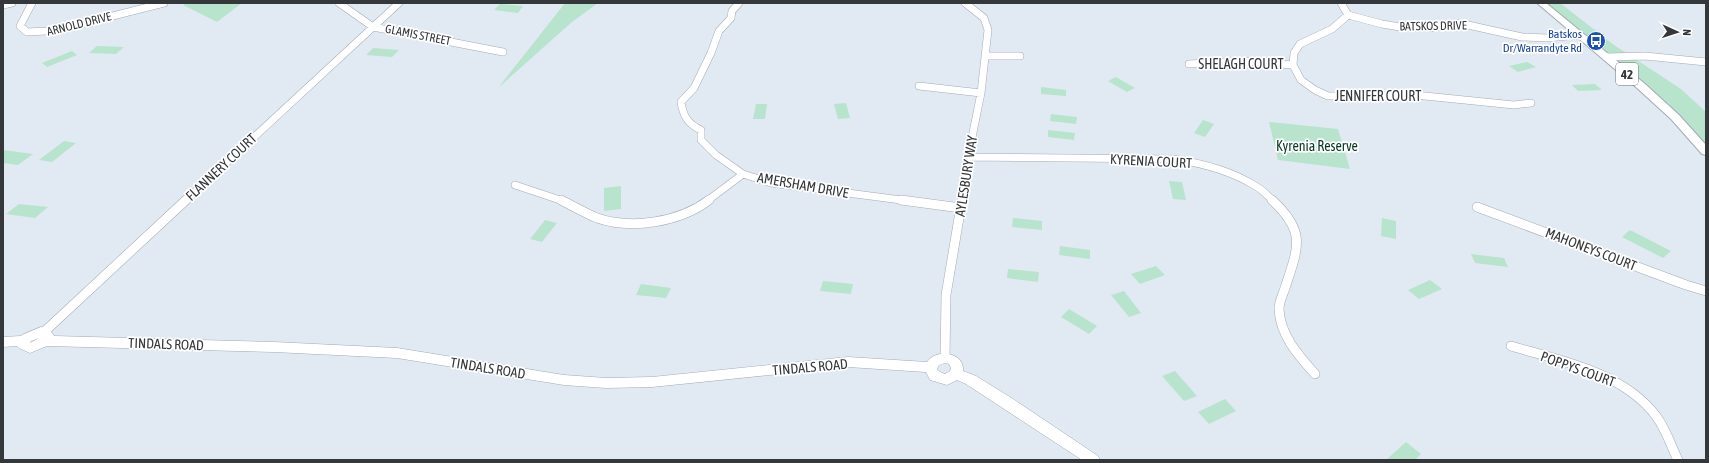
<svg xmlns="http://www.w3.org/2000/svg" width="1709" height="463" font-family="'Asap Condensed',sans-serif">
	<rect width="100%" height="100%" fill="#e1eaf3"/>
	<!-- green -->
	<path fill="#b8e3cd" d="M 186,3 L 242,3 L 217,22 L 183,5 Z
		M 565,3 L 598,3 L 572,22 L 498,88 Z
		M 1546,3 L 1560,3 L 1614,45 L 1681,89 L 1706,112 L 1706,146 L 1656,93 Z
		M 500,4 L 523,6 L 518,13 L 494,10 Z
		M 97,46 L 124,47 L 116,54 L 89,53 Z
		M 373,48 L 399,50 L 392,57 L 366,55 Z
		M 72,51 L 77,55 L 47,67 L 42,63 Z
		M 1527,62 L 1536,67 L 1518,72 L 1509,66 Z
		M 1116,77 L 1135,88 L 1127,92 L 1108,81 Z
		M 1595,84 L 1602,90 L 1578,91 L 1572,85 Z
		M 1041,87 L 1066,90 L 1066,96 L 1041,94 Z
		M 846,103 L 850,118 L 838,119 L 834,104 Z
		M 756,104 L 767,104 L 765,119 L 753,119 Z
		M 1051,114 L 1077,117 L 1076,124 L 1050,121 Z
		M 1203,120 L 1214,124 L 1205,137 L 1194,133 Z
		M 1269,122 L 1338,129 L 1350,169 L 1278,160 Z
		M 1048,130 L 1075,133 L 1074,140 L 1048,137 Z
		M 64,141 L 76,143 L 52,162 L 39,160 Z
		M 3,150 L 33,154 L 18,165 L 3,163 Z
		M 1169,181 L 1182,182 L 1186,200 L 1173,199 Z
		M 621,186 L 621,209 L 604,211 L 604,188 Z
		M 19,204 L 48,207 L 35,218 L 6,214 Z
		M 1013,218 L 1042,221 L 1042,230 L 1012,227 Z
		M 1382,218 L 1396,221 L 1396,239 L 1381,236 Z
		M 545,220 L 557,223 L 542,242 L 530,239 Z
		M 1630,230 L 1671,251 L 1663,258 L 1622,237 Z
		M 1060,246 L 1090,250 L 1090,259 L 1059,255 Z
		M 1471,254 L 1504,258 L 1508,267 L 1475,263 Z
		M 1156,266 L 1165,275 L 1140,284 L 1131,274 Z
		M 1008,269 L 1039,272 L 1038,282 L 1007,278 Z
		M 1430,280 L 1442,289 L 1419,299 L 1408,290 Z
		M 823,281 L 853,284 L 851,294 L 820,291 Z
		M 641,284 L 671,288 L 666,298 L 636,295 Z
		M 1124,291 L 1141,313 L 1129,317 L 1111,295 Z
		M 1069,309 L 1097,326 L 1089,334 L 1061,317 Z
		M 1175,371 L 1197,396 L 1184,401 L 1162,376 Z
		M 1225,399 L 1236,411 L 1209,424 L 1198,412 Z
		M 1406,442 L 1421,454 L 1415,460 L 1386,460 Z"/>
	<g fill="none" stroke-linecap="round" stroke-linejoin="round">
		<!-- minor-far1 casing -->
		<g stroke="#a3abb4" stroke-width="8">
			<path id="minor-far1" d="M 32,3 L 20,26 L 27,32 L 46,31 L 65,28 L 164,3
				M 339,3 L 373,27 L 503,52
				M 739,3 L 732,11 L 731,18 L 719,31 L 711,53 L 694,88 L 681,102 C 683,116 688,124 701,130 L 701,140 L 716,155 L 743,174 L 771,183 L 909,201
				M 1341,3 L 1348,15 L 1382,24 L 1406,28 L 1429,28 L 1459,23 L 1522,37 L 1547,38 L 1579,35
				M 3,5 L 12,3
				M 1348,15 L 1332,29 L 1300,44 L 1294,53 L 1293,65 L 1301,80 L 1315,90 L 1328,96 L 1415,95 L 1514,105 L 1531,103
				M 985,56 L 1020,56
				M 1606,57 L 1645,56 L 1706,62
				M 1189,64 L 1244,61 L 1293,65
				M 919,86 L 981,93
				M 968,157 L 1173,159 C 1202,163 1232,171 1257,187 C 1263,190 1268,196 1273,201
				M 515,185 L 563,201
				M 185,201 L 399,3
				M 707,201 L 743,174
				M 962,201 L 968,157 L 981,93 L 988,30 L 984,18 L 965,3"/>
		</g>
		<!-- minor casing -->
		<g stroke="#a3abb4" stroke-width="10">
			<path id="minor" d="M 561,200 C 573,206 585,213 597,218 C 632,230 680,222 709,200
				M 901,200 L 961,208
				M 1272,200 C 1307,232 1298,248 1285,288 C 1283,294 1279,302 1279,309 C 1280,335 1298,355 1315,374
				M 1477,207 L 1686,285 L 1706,291
				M 44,332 L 186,200
				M 1511,346 C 1561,361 1623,372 1656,416 C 1666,429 1671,446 1678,460
				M 945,358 L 946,295 L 962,200"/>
		</g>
		<!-- secondary casing -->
		<g stroke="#a3abb4" stroke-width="1">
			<path id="secondary" d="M 41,327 L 50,330 L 54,336 L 274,342 L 397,348 L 564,375 L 606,378 L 652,377 L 848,357 L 927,362 C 936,348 965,352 963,371 L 976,376 L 1013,399 L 1098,456 L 1100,460 L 1082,460 L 966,384 L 957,380 L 947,385 L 930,380 L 926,372 L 848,367 L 652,387 L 606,388 L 564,385 L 397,358 L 274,352 L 47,346 L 30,353 L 19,348 L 17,346 L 3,347 L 3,337 L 21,336 L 22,335 ZM 39,338 L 30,343 L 31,341 ZM 945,363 L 949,364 L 951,368 L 950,371 L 945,374 L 940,372 L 937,369 L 939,365 Z"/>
		</g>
		<!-- primary casing -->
		<g stroke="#a3abb4" stroke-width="2">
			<path id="primary" d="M 1537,3 L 1546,3 L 1645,84 L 1679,115 L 1706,145 L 1706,155 L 1702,154 L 1671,119 L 1637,88 Z"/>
		</g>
		<!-- minor-far1 -->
		<use href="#minor-far1" stroke="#fff" stroke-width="7"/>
		<!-- minor -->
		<use href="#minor" stroke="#fff" stroke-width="9"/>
		<!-- secondary -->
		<use href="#secondary" fill="#fff" fill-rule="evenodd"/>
		<!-- primary -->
		<use href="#primary" fill="#fff" fill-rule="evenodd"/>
	</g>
	<!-- icons -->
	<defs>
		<g id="bus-disc" transform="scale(1)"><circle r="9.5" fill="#1a4fb4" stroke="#fff"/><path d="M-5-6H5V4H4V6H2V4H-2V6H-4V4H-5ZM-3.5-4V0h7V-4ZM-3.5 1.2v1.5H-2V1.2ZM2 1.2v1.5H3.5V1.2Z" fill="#fff"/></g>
	</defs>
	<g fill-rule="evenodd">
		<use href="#bus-disc" x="1596" y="41"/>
	</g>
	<g text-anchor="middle" stroke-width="3.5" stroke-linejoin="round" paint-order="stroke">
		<!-- far-street labels -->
		<g font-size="12" fill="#34383b" stroke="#fff">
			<text transform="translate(79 24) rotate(-14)" y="4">ARNOLD DRIVE</text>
			<text transform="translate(1433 26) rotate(-1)" y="4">BATSKOS DRIVE</text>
			<text transform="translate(418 35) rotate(11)" y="4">GLAMIS STREET</text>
		</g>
		<!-- far-transit labels -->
		<g font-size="12" fill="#164399" stroke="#fff" text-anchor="end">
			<text x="1582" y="38">Batskos<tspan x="1582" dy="14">Dr/Warrandyte Rd</tspan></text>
		</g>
		<!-- shield labels -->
		<rect fill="#fff" stroke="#717476" stroke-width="1" x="1616" y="63" width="22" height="22" rx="3"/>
		<g font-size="13" font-weight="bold" fill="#34383b">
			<text x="1627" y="79">42</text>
		</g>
		<!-- street labels -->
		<g font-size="14" fill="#34383b" stroke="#fff">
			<text x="1241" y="69">SHELAGH COURT</text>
			<text x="1378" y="101">JENNIFER COURT</text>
			<text transform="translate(1151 161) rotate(3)" y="5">KYRENIA COURT</text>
			<text transform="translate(221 167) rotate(-43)" y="5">FLANNERY COURT</text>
			<text transform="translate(966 176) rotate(-81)" y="5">AYLESBURY WAY</text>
			<text transform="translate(803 185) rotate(10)" y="5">AMERSHAM DRIVE</text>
			<text transform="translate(1591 249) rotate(21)" y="5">MAHONEYS COURT</text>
			<text transform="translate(166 344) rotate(2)" y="5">TINDALS ROAD</text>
			<text transform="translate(810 367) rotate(-5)" y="5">TINDALS ROAD</text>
			<text transform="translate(488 368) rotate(9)" y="5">TINDALS ROAD</text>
			<text transform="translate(1578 369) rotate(20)" y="5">POPPYS COURT</text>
		</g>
		<!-- park labels -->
		<g font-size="14" fill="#073725" stroke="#fff">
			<text x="1317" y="151">Kyrenia Reserve</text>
		</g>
	</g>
	<!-- border -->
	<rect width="1709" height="463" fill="none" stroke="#34383b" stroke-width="8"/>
	<!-- north arrow -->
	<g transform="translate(1677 32) rotate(93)" stroke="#ffffff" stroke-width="3" paint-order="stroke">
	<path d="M0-3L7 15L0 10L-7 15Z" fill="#34383b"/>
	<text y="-6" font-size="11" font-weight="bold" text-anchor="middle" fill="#34383b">N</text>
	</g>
</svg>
